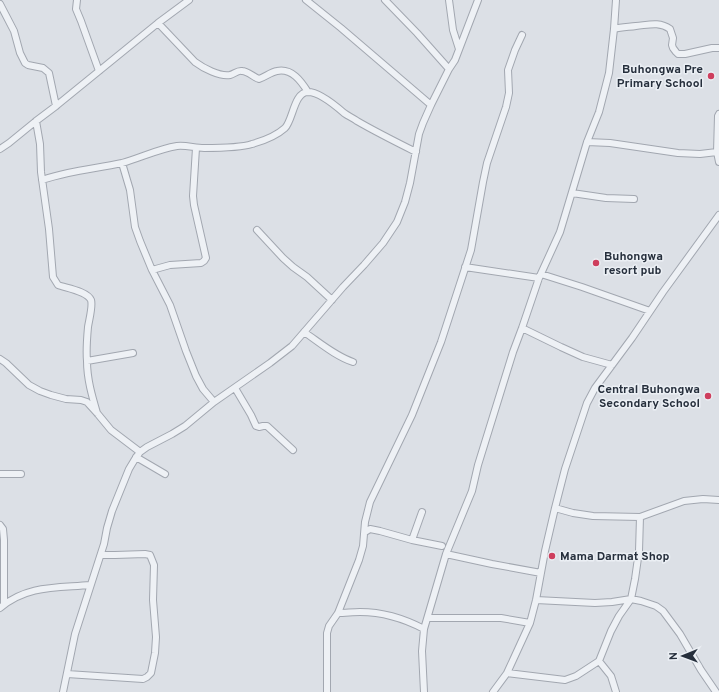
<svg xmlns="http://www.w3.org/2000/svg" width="719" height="692" font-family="Overpass,sans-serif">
	<rect width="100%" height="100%" fill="#dce0e6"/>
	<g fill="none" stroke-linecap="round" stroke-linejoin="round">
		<!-- minor casing -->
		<g stroke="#a2a7b0" stroke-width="8">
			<path id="minor" d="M 77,0 L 76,9 L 81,21 L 99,71
				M 306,0 L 341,28 L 431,105
				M 385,0 L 417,33 L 449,69
				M 449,0 L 453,30 L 459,49
				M 0,4 L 14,31 L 20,53 L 25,63 L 28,65 L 43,68 L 49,73 L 56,106
				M 158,23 L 195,62 C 203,68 220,77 230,75 C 234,74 238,70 242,71 C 248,71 253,77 259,79 C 265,77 271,72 277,71 C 292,68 301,81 308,92
				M 614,29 C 621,27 629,27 636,26 C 648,25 659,21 670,29 L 673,38 L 672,45 L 673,48 L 676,52 L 678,54 L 685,54 L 712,48 L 719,48
				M 719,114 L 718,116 L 717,152 L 719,162
				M 36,121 L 40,144 L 41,172 L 49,229 L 53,277 L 58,285 C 66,288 87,291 91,300 C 93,306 89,320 88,327 C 87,338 86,350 87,361 C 87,379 92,396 97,413
				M 587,142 L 610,143 L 678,153 L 700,154 L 717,152
				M 0,149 L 9,143 L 36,121 L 56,106 L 158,23 L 189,0
				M 122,163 L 130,190 L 135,227 L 140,241 L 152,270 L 170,305 L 186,351 L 196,376 L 203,389 L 214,402
				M 42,180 C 51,177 59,175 68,173 C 86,169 104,167 122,163 C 140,158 158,149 177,146 C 186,145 195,148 204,148 C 217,148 240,148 252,144 C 263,141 276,136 285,128 C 293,120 294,92 308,92 C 319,92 336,106 344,113 C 348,116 353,118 357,121 C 376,132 396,142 416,152
				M 572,193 L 606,198 L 634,199
				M 257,230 L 283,258 L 293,267 L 307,277 L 332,300
				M 465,267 L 539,278
				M 152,270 L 170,265 L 201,263 L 204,261 L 206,258 L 194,205 L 193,196 L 196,148
				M 541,274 L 582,287 L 650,311
				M 522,328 L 561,347 L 583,357 L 612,365
				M 304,332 C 319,342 335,356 353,362
				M 0,359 L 6,363 L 29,385 L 40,391 L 51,395 L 66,399 L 81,400 L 87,402 L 97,413 L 111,430 L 140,452
				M 87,361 L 133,353
				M 235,388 L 251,415 L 256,426 L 259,427 L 263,426 L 267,426 L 293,450
				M 136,457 L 165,474
				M 0,474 L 21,474
				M 555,508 L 573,513 L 593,516 L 640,517 L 684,501 L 703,499 L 719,500
				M 0,525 L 3,529 L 4,540 L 4,603
				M 365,532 L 370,529 L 380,531 L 412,540 L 442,546
				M 412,540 L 422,512
				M 446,554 L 492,564 L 541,573
				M 536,600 L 595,603 L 612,602 L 631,599 L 641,601 L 656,606 L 663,611 L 680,634 L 701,670 L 716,692
				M 0,608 C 27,585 57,588 90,585
				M 338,613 C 345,613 353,612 360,612 C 382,612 405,619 424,629
				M 428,618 L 501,618 L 530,623
				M 599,661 L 611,676 L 616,692
				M 507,673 L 565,680 L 576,676 L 599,661 L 611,631 L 619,616 L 631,599 L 635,579 L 639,551 L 640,517
				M 67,674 L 143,679 L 147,677 L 151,673 L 155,653 L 156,637 L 153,600 L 154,565 L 150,555 L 145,554 L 115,555 L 101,555
				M 63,692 L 75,634 L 104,544 L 107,528 L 112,511 L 129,469 L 135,459 L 140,452 L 147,447 L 172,434 L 185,426 L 214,402 L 270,363 L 292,346 L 343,287 L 364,265 L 383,243 L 397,222 L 405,202 L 410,183 L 419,134 L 423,123 L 431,105 L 449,69 L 455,60 L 478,0
				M 327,692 L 327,633 L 329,626 L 338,613 L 359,560 L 363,546 L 365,522 L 370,502 L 412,415 L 441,342 L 471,250 L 483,182 L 487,163 L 506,107 L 509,93 L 508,70 L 515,50 L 522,35
				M 424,692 L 422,651 L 424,629 L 446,554 L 472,491 L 478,465 L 513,352 L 522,328 L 539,278 L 560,232 L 587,142 L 599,112 L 609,73 L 614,29 L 616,0
				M 493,692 L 507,673 L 530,623 L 536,600 L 545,551 L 555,508 L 565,469 L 587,403 L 595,388 L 632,338 L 663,292 L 719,215"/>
		</g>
		<!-- minor -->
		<use href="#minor" stroke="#eef1f5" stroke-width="6"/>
	</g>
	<!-- markers -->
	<g fill="#ce3e5d" stroke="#ebeff4" stroke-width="1.5">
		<circle cx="711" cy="76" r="4"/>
		<circle cx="596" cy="263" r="4"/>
		<circle cx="708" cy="396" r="4"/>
		<circle cx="552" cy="556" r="4"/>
	</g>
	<g text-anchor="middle" stroke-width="3" stroke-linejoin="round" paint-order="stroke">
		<!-- poi labels -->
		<g font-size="12" font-weight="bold" fill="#262f3c" stroke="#ebeff4" text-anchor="end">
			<text x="703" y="73">Buhongwa Pre<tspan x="703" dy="14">Primary School</tspan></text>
			<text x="604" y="260" text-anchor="start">Buhongwa<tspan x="604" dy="14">resort pub</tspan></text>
			<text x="700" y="393">Central Buhongwa<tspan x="700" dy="14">Secondary School</tspan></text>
			<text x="560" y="560" text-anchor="start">Mama Darmat Shop</text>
		</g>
	</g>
	<!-- north arrow -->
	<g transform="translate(683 656) rotate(269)" stroke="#ebeff4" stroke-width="3" paint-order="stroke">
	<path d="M0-3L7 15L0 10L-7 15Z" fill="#262f3c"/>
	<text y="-6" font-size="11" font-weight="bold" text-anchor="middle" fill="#262f3c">N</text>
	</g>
</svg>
